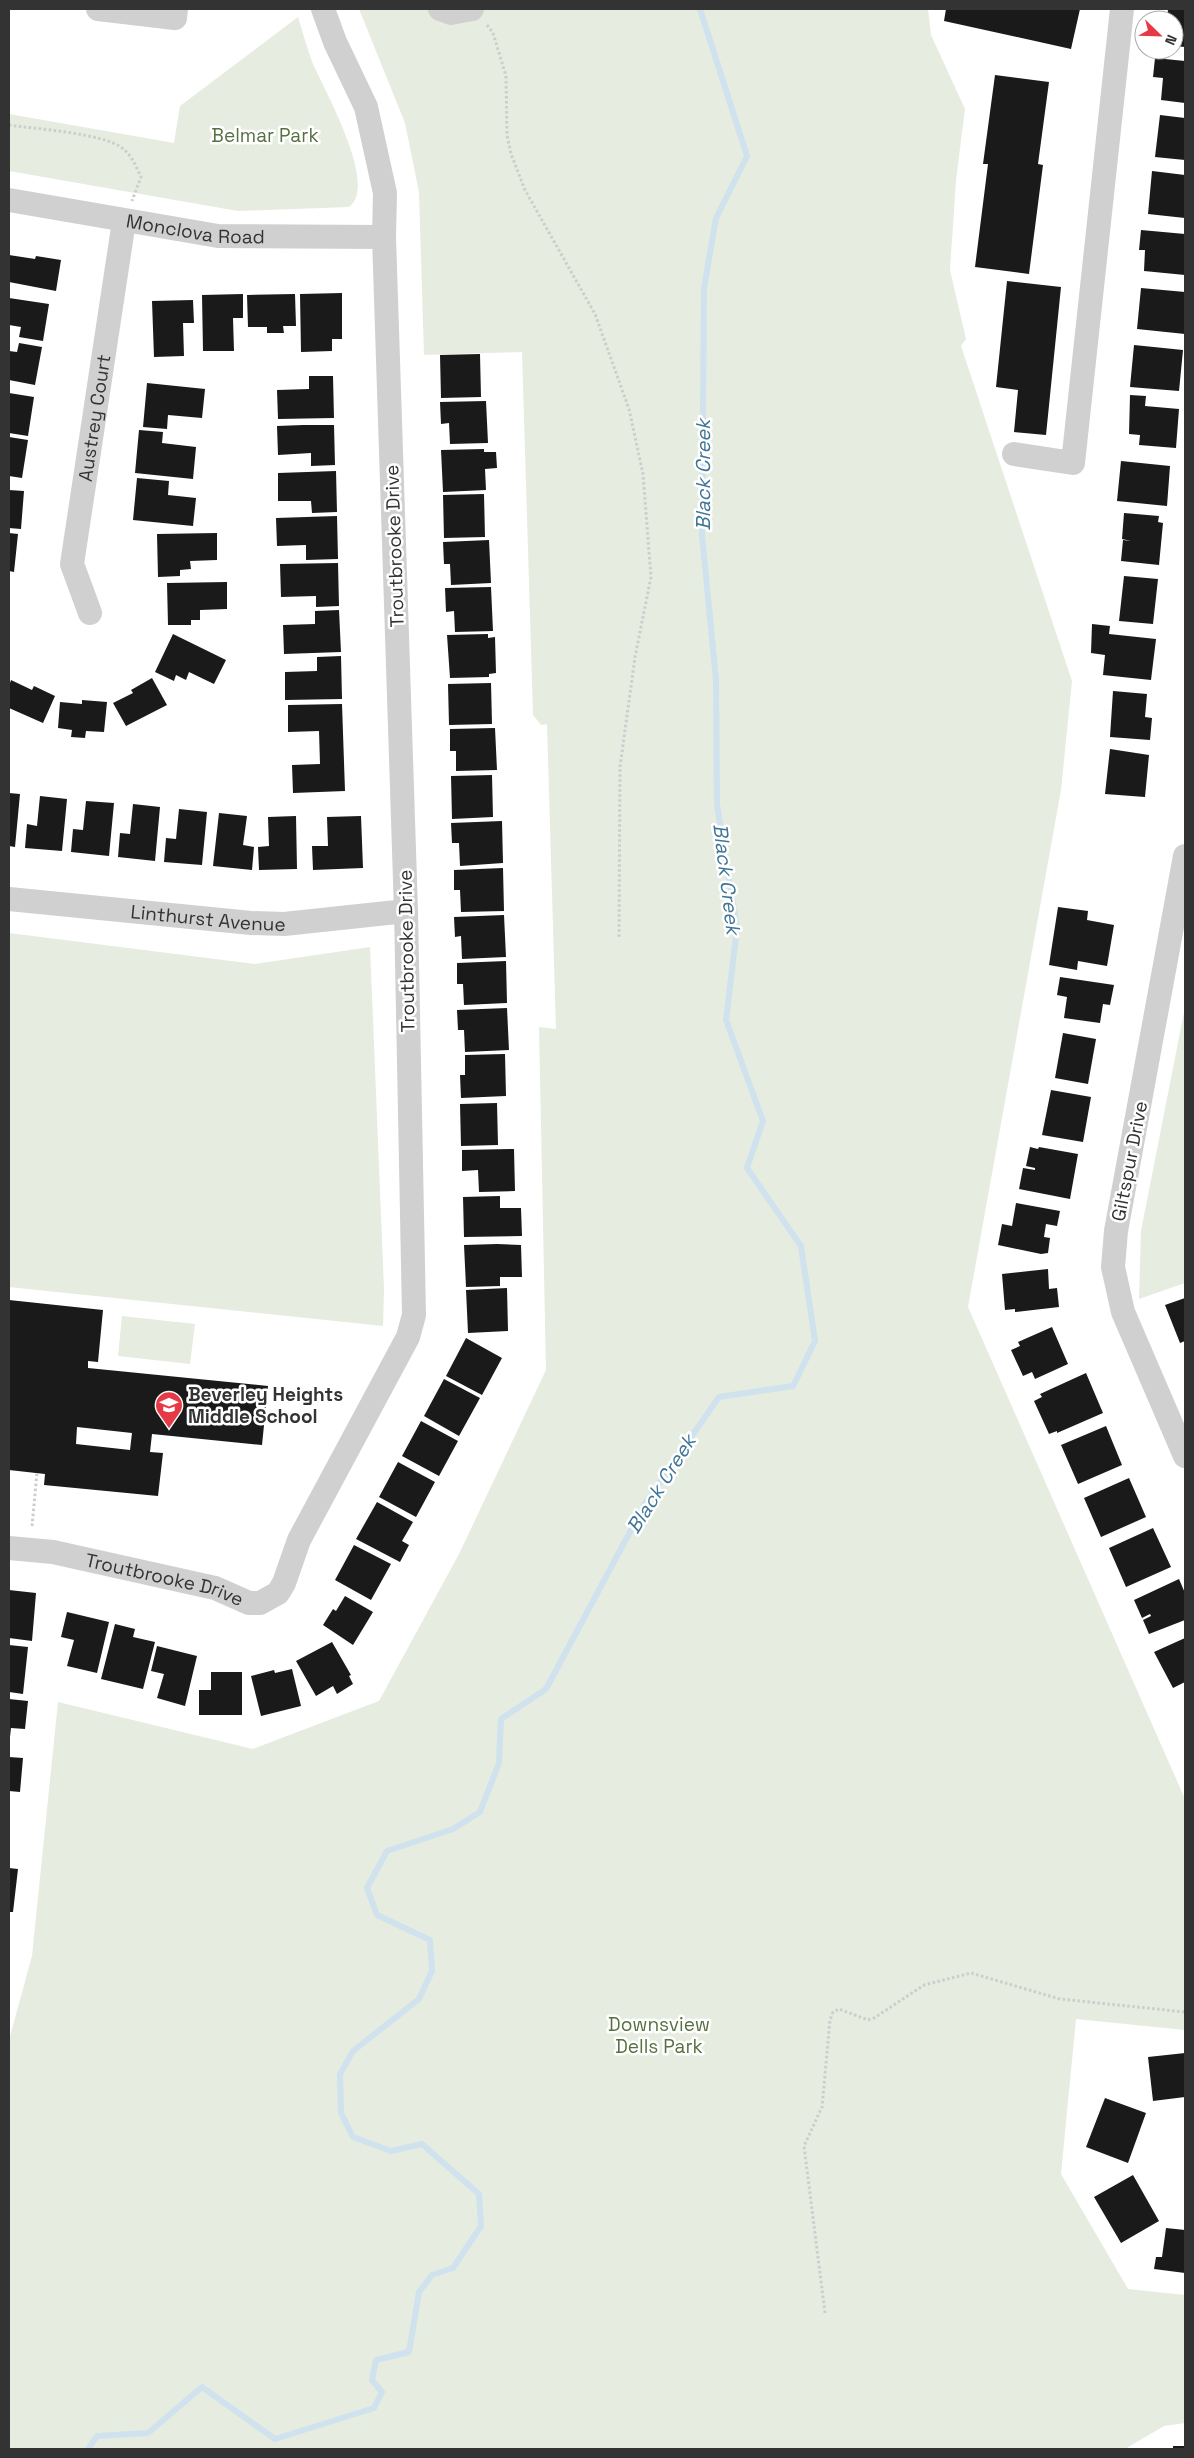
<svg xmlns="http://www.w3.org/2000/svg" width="1194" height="2458" font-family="'Space Grotesk',sans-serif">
	<rect width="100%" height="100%" fill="#fff"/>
	<!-- green -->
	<path fill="#e6ecdf" d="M 359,9 L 928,9 L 931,35 L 965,109 L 956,180 L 950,270 L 966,339 L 961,346 L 1072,681 L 1061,790 L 968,1307 L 1185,1799 L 1185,2030 L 1076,2019 L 1061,2174 L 1128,2289 L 1185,2295 L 1185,2423 L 1164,2426 L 1125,2449 L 9,2449 L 9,2040 L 32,1956 L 58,1702 L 253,1749 L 379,1701 L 459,1554 L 546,1370 L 539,1027 L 556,1029 L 547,724 L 541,725 L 533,715 L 522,352 L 424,355 L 419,192 L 405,123 Z
		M 298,17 C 303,33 307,49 313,64 C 324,89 379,186 349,207 L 238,211 L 9,171 L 9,114 L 174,143 L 180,106 Z
		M 9,933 L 255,964 L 370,947 L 384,1289 L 383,1326 L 9,1287 Z
		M 1185,1007 L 1185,1283 L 1139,1299 L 1141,1231 Z
		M 122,1316 L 195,1324 L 190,1364 L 118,1356 Z"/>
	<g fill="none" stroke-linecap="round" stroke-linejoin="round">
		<!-- stream -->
		<path stroke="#cfe2ee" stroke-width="6" d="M 88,2449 L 97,2436 L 148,2433 L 202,2387 L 275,2439 L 374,2408 L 382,2392 L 372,2380 L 376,2360 L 409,2352 L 419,2292 L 432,2275 L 453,2268 L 481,2226 L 479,2194 L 422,2144 L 391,2151 L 353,2137 L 341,2113 L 340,2074 L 353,2051 L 419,1999 L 432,1971 L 430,1940 L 377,1915 L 367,1888 L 387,1851 L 453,1829 L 480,1812 L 499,1763 L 501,1719 L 546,1689 L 646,1502 L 719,1397 L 793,1386 L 815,1341 L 801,1246 L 747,1168 L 763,1121 L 726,1020 L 737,928 L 717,805 L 716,680 L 702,535 L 704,288 L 716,218 L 747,156 L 700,9"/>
	</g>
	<!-- building -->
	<path fill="#1a1a1a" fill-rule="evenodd" d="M 946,9 L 1080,9 L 1071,49 L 944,21 Z
		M 1168,9 L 1185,9 L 1185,47 L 1174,46 L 1174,20 L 1167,20 Z
		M 1155,58 L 1185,61 L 1185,103 L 1161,100 L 1163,78 L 1153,77 Z
		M 995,75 L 1049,82 L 1038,164 L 1043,165 L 1029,274 L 975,267 L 988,164 L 983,164 Z
		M 1160,115 L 1185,118 L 1185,160 L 1155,157 Z
		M 1152,171 L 1185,175 L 1185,218 L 1148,214 Z
		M 1141,230 L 1185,234 L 1185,275 L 1144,271 L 1145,250 L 1139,250 Z
		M 9,255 L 35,259 L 36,256 L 61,260 L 56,291 L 9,282 Z
		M 1007,281 L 1061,287 L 1046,435 L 1014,432 L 1018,390 L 996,387 Z
		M 1141,288 L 1185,292 L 1185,334 L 1137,329 Z
		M 342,293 L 342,339 L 332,339 L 332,351 L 301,352 L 300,294 Z
		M 243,294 L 243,318 L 233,318 L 234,351 L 203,351 L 202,295 Z
		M 295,294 L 296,326 L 283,326 L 284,333 L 267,333 L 267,327 L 248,327 L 247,295 Z
		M 9,298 L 49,304 L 43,341 L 19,337 L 21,327 L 9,325 Z
		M 193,300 L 194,323 L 183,323 L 184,356 L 154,357 L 152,301 Z
		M 19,343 L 42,347 L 35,385 L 9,380 L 9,351 L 17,352 Z
		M 1134,345 L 1183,350 L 1179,391 L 1130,387 Z
		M 480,354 L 481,397 L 441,398 L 440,355 Z
		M 309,376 L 333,376 L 334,418 L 278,419 L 277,390 L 309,389 Z
		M 147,383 L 205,389 L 202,418 L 168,415 L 167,429 L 143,427 Z
		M 9,393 L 34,397 L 28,436 L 9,433 Z
		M 1130,395 L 1146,396 L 1145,406 L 1179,409 L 1176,448 L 1139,445 L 1140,435 L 1129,434 Z
		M 486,401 L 488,443 L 450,444 L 449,423 L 441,424 L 440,402 Z
		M 303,425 L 334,425 L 335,465 L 311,466 L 311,453 L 278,455 L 277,426 Z
		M 139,430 L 163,432 L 162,443 L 196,447 L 193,479 L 135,473 Z
		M 9,437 L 28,440 L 22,478 L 9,476 Z
		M 484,449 L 484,452 L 496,452 L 497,468 L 485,469 L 486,490 L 443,492 L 441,450 Z
		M 1121,461 L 1170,466 L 1167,506 L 1117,501 Z
		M 336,471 L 337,512 L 312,513 L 311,501 L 278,501 L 278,473 Z
		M 137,478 L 169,481 L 168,495 L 196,498 L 193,526 L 133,520 Z
		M 9,490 L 24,491 L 21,529 L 9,528 Z
		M 484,494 L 485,537 L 444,538 L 443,495 Z
		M 1124,513 L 1159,516 L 1158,522 L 1163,523 L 1159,565 L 1121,561 L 1123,540 L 1131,541 L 1122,539 Z
		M 337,516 L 338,559 L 306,560 L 306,545 L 277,546 L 276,518 Z
		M 9,533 L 18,534 L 14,572 L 9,571 Z
		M 217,533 L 217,560 L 190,561 L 191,569 L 180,570 L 180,576 L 158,577 L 157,534 Z
		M 489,540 L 491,583 L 451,585 L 450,564 L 444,564 L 443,542 Z
		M 338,563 L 339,606 L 316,607 L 316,596 L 281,597 L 280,564 Z
		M 1124,576 L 1158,579 L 1153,624 L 1119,621 Z
		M 227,582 L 227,609 L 200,610 L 200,620 L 191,620 L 191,625 L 168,625 L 167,583 Z
		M 491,587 L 493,631 L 455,632 L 454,611 L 446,612 L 445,588 Z
		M 339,610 L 341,652 L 284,654 L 283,625 L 315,624 L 315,611 Z
		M 1092,624 L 1110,626 L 1109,634 L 1156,639 L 1151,680 L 1103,675 L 1105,655 L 1091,653 Z
		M 173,634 L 226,660 L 214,684 L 189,672 L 186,680 L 176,675 L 174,681 L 155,672 Z
		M 488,634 L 488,638 L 495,637 L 496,673 L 489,674 L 489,677 L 450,678 L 447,635 Z
		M 341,656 L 342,699 L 285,700 L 285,672 L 317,671 L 317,657 Z
		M 152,678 L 167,705 L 126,726 L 113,703 L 133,693 L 131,690 Z
		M 11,680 L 32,690 L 34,686 L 55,696 L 43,723 L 9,708 L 9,686 Z
		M 491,683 L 492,724 L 449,725 L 448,684 Z
		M 1113,691 L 1147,694 L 1145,717 L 1152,718 L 1150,740 L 1110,737 Z
		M 82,700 L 107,702 L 104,732 L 86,731 L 85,738 L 71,737 L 72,730 L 58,728 L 60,702 L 82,704 Z
		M 342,704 L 345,791 L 293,793 L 292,765 L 320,764 L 319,731 L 288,732 L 288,705 Z
		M 495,728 L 497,770 L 456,771 L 456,751 L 450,751 L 450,729 Z
		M 1110,749 L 1149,755 L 1145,797 L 1105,794 Z
		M 492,775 L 493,817 L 452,819 L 451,776 Z
		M 9,793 L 20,794 L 15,847 L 9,846 Z
		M 40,796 L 67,799 L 62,851 L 25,848 L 27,824 L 37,826 Z
		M 86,801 L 114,803 L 109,856 L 71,852 L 73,829 L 83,830 Z
		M 133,804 L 160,807 L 155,861 L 118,857 L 120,833 L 130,834 Z
		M 179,809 L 207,812 L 202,865 L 164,862 L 166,838 L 176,839 Z
		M 219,813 L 247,816 L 243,845 L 254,847 L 252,870 L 213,866 Z
		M 296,816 L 297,869 L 259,870 L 258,847 L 269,846 L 268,817 Z
		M 361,816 L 363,868 L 313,870 L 312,846 L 328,846 L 327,817 Z
		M 502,821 L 503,863 L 460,866 L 459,843 L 452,843 L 451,823 Z
		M 503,868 L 504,911 L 461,912 L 460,890 L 454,890 L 454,870 Z
		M 1058,907 L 1088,911 L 1087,920 L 1114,925 L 1107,966 L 1078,961 L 1077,970 L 1049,965 Z
		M 504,915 L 506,957 L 462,959 L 461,936 L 455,937 L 454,917 Z
		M 506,961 L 507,1003 L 464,1005 L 463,984 L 457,984 L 457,963 Z
		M 1060,977 L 1114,985 L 1110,1005 L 1103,1004 L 1100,1023 L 1064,1018 L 1067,997 L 1057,995 Z
		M 507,1008 L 509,1050 L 465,1052 L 464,1030 L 458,1030 L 457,1010 Z
		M 1063,1033 L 1096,1039 L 1088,1084 L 1055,1078 Z
		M 505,1054 L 506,1096 L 461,1098 L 460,1075 L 465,1075 L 465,1055 Z
		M 1051,1090 L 1091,1097 L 1083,1142 L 1042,1135 Z
		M 497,1103 L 498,1145 L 461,1146 L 460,1104 Z
		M 1030,1147 L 1038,1149 L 1039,1147 L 1078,1154 L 1070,1199 L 1019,1189 L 1023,1168 L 1035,1170 L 1035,1168 L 1026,1166 Z
		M 514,1149 L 515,1191 L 479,1192 L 478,1170 L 462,1171 L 462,1150 Z
		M 500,1196 L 500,1208 L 521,1208 L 522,1236 L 464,1237 L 463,1197 Z
		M 1016,1203 L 1060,1211 L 1057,1226 L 1046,1224 L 1044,1237 L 1050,1238 L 1048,1253 L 1041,1254 L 998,1245 L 1002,1224 L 1012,1226 Z
		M 497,1244 L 521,1245 L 522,1277 L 500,1277 L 500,1286 L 466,1287 L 464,1245 Z
		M 1048,1269 L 1049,1289 L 1057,1288 L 1059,1307 L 1015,1312 L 1015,1309 L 1005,1310 L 1002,1274 Z
		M 507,1288 L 508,1331 L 468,1333 L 466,1290 Z
		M 1185,1298 L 1185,1341 L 1180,1343 L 1165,1305 Z
		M 9,1300 L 103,1310 L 98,1362 L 88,1361 L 88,1368 L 268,1386 L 262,1445 L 152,1434 L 150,1452 L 163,1453 L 158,1496 L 44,1485 L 45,1474 L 9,1470 ZM 77,1427 L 132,1433 L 130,1450 L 76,1444 Z
		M 1052,1327 L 1068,1364 L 1035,1379 L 1032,1372 L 1023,1376 L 1011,1350 L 1020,1346 L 1018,1342 Z
		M 466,1338 L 502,1358 L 482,1395 L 446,1376 Z
		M 1086,1373 L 1103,1413 L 1057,1433 L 1057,1431 L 1049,1434 L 1034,1401 L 1042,1397 L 1040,1394 Z
		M 444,1379 L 480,1398 L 459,1436 L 424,1416 Z
		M 421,1421 L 458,1441 L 439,1476 L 402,1456 Z
		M 1106,1426 L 1122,1465 L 1078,1484 L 1061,1445 Z
		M 398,1462 L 435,1482 L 416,1517 L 379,1497 Z
		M 1129,1478 L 1146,1517 L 1101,1537 L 1084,1498 Z
		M 377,1502 L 413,1522 L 402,1541 L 409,1545 L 400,1562 L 356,1539 Z
		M 1153,1528 L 1171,1567 L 1126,1587 L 1109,1548 Z
		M 354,1545 L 391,1564 L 371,1600 L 335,1580 Z
		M 1179,1579 L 1185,1593 L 1185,1620 L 1149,1634 L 1143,1620 L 1151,1616 L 1150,1614 L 1142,1618 L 1134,1600 Z
		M 9,1590 L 36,1593 L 32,1641 L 9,1638 Z
		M 345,1596 L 373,1612 L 353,1645 L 323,1625 L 333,1609 L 336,1611 Z
		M 67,1612 L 109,1622 L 97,1673 L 67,1666 L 74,1640 L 61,1637 Z
		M 115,1624 L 135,1629 L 133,1637 L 155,1642 L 143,1689 L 101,1679 Z
		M 1185,1638 L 1185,1682 L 1173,1688 L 1154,1652 Z
		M 332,1642 L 351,1675 L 349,1676 L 353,1684 L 337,1694 L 333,1686 L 316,1696 L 296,1661 Z
		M 9,1645 L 28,1647 L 23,1694 L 9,1692 Z
		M 157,1646 L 197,1656 L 185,1706 L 157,1698 L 164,1674 L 151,1671 Z
		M 292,1669 L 301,1706 L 261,1716 L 251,1676 L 274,1670 L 275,1673 Z
		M 211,1672 L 242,1672 L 242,1715 L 199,1715 L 199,1690 L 211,1690 Z
		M 9,1699 L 28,1701 L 25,1729 L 11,1728 L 10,1737 Z
		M 9,1757 L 23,1758 L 20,1792 L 9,1791 Z
		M 9,1868 L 18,1869 L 13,1912 L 9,1912 Z
		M 1185,2053 L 1185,2097 L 1153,2101 L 1148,2057 Z
		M 1105,2098 L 1146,2113 L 1128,2163 L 1086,2147 Z
		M 1133,2175 L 1159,2221 L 1121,2243 L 1094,2197 Z
		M 1166,2228 L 1185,2230 L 1185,2273 L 1154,2269 L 1156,2257 L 1162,2257 Z
		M 1173,2446 L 1185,2446 L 1185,2449 L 1173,2449 Z"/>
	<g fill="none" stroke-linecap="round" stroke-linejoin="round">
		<!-- path -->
		<path stroke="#cdcdcd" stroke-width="3" stroke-dasharray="2.5 2.5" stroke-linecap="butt" d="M 487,25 L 493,33 L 506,76 L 507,135 L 511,154 L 525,190 L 595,314 L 629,409 L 643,474 L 651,577 L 635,657 L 620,767 L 619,938
			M 9,125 C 35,129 103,133 122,148 C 132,155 136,167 141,177 L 132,201
			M 32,1526 L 37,1473
			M 825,2313 L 804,2146 L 822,2107 L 830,2020 L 833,2012 L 839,2009 L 868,2020 L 874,2018 L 924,1985 L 971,1973 L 1060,1999 L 1185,2012"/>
		<!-- minor -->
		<g stroke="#d0d0d0" stroke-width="24">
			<path d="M 98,9 L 175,18 L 176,9"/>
			<path d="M 440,9 L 451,13 L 472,9"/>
			<path id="s1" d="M 9,200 L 218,236 L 384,237"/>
			<path d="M 1014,454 L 1073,463 L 1122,9"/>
			<path id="s2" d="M 90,613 L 72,564 L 124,221"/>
			<path d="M 1185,856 L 1116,1231 L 1113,1267 L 1123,1312 L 1185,1456"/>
			<path id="s3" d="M 9,899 L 251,923 L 284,924 L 406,911"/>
			<path id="s4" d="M 9,1548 L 53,1552 L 215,1588 L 249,1603 L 260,1603 L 278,1593 L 284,1583 L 299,1540 L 408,1337 L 414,1315 L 406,911 L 384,237 L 385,193 L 366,107 L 335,42 L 323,9"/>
		</g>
	</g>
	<!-- icons -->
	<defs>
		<g id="school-pin" transform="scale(1.4375)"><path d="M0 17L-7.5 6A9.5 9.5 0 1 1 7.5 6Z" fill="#e63946" stroke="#fff"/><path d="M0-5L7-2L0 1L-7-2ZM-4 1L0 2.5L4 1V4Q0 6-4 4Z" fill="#fff"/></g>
	</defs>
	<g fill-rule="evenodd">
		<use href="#school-pin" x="169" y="1405"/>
	</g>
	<g text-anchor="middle" stroke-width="5" stroke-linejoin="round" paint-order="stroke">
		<!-- park labels -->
		<g font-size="19" fill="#56703f" stroke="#fff">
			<text x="265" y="142">Belmar Park</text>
			<text x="659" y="2031">Downsview<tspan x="659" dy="22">Dells Park</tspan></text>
		</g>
		<!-- street labels -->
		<g font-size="19" fill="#333" stroke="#fff">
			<text dy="7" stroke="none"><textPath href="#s1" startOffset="189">Monclova Road</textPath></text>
			<text dy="7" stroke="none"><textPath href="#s2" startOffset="200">Austrey Court</textPath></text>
			<text transform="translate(394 546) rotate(-92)" y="7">Troutbrooke Drive</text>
			<text dy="7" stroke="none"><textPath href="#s3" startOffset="200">Linthurst Avenue</textPath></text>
			<text transform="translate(406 951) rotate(-91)" y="7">Troutbrooke Drive</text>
			<text transform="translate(1129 1161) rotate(-79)" y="7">Giltspur Drive</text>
			<text dy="7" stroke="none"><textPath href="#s4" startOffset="159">Troutbrooke Drive</textPath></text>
		</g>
		<!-- poi labels -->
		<g font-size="19" font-weight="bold" fill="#333" stroke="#fff" text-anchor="start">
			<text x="188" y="1401">Beverley Heights<tspan x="188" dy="22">Middle School</tspan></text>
		</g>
		<!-- water labels -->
		<g font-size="20" font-style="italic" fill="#3f7597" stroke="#fff">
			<text transform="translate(703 475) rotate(-90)" y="7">Black Creek</text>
			<text transform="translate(727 879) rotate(83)" y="7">Black Creek</text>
			<text transform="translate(661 1484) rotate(-58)" y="7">Black Creek</text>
		</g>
	</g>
	<!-- border -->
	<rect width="1194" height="2458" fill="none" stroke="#333333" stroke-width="20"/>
	<!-- north arrow -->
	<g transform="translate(1159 35) rotate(113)"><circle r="24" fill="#ffffff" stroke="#adadad"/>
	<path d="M0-4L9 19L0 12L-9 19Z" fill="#e63946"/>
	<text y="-8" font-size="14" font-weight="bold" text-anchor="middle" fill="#333333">N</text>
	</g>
</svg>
